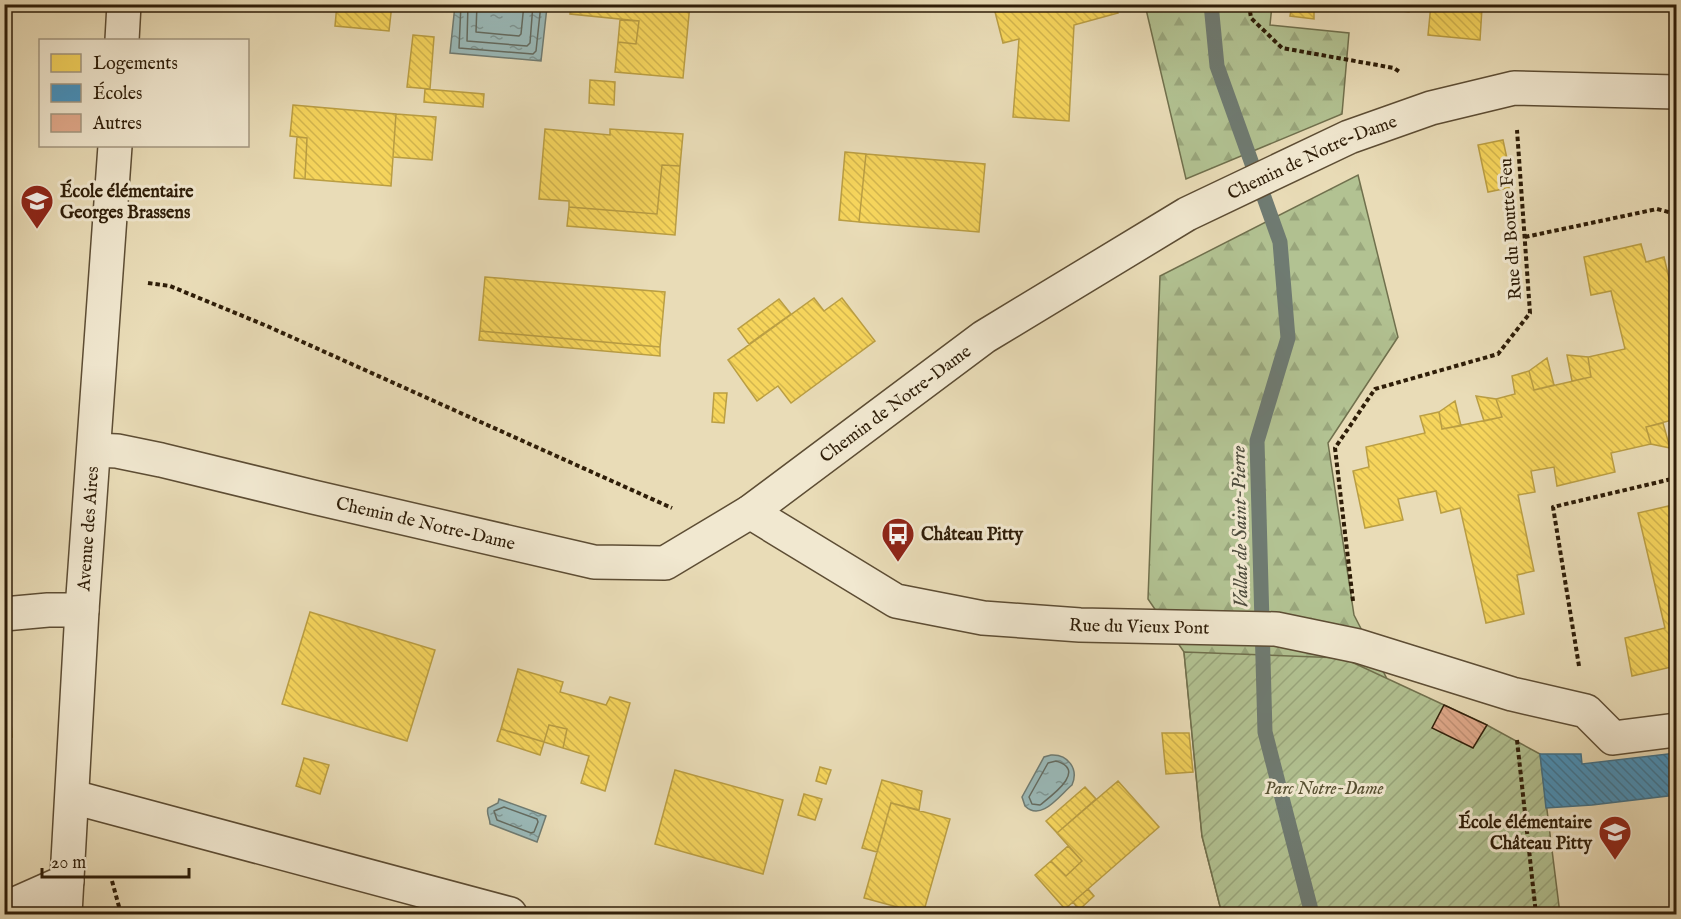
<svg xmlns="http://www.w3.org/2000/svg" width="1681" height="919" font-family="'IM FELL English',serif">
	<defs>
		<pattern id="forest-firs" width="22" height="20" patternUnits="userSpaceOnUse" patternTransform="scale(1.5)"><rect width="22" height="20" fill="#b2c292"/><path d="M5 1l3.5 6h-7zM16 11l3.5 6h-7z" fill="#99a67c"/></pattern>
		<pattern id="garden-furrows" width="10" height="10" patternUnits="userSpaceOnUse" patternTransform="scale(1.5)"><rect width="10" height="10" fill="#b2c292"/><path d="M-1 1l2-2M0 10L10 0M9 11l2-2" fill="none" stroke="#99a67c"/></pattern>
		<pattern id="water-ripples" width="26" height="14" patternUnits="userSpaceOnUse" patternTransform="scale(1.5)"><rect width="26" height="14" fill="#9ab9b8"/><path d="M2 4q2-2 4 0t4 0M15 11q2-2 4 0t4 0" fill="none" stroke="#7e9694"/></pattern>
		<pattern id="homes-back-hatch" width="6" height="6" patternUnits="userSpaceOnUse" patternTransform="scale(1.5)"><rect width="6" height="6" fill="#f6d55c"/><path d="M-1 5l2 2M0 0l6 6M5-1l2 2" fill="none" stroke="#d3b64e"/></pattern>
		<pattern id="schools-back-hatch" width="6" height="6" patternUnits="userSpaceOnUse" patternTransform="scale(1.5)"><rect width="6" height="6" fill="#4393c3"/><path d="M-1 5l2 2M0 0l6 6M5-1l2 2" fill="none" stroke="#38779c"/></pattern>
		<pattern id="building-back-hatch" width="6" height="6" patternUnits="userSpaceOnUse" patternTransform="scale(1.5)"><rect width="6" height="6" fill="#e2aa8c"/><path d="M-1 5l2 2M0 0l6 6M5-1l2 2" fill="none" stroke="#c29277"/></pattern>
	</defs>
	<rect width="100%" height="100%" fill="#e9dcb7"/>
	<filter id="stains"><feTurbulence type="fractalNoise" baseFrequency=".00333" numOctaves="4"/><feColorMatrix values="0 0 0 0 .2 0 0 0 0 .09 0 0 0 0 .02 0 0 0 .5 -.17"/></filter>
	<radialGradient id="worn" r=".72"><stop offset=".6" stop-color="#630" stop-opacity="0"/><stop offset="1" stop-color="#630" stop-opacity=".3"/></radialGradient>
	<!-- forest -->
	<path fill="url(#forest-firs)" stroke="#70704d" stroke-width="1.5" d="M 1145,5 L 1272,5 L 1270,25 L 1349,33 L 1342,114 L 1186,179 Z
		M 1358,175 L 1398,337 L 1328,443 L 1354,615 L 1443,787 L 1222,914 L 1202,836 L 1184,652 L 1148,599 L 1160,276 Z"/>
	<!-- garden -->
	<path fill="url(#garden-furrows)" stroke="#70704d" stroke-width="1.5" d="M 1184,652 L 1343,658 L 1485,724 L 1540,754 L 1560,914 L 1222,914 L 1202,836 Z"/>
	<!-- water -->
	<path fill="url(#water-ripples)" stroke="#6f7b72" stroke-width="1.5" d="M 523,4 L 547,7 L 541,61 L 450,53 L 455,5 Z
		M 1051,755 C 1068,754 1079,769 1072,785 C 1059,796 1041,822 1025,806 L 1022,797 L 1044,757 Z
		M 499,799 L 546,816 L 537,842 L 490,824 C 490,818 486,814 488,808 L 498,803 Z"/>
	<!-- homes -->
	<path fill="url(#homes-back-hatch)" stroke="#ba9e43" stroke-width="1.5" d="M 337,4 L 392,4 L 389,31 L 335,26 Z
		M 571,4 L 690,4 L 683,78 L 615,72 L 618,42 L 636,44 L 639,21 L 570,14 Z
		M 993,4 L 1115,4 L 1118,13 L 1074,25 L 1069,121 L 1013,117 L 1019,39 L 1003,43 Z
		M 1292,4 L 1314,4 L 1314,19 L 1290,16 Z
		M 1346,4 L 1410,4 L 1409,12 Z
		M 1431,4 L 1482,8 L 1480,40 L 1428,35 Z
		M 620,20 L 639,21 L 636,44 L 618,42 Z
		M 413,35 L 434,37 L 430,89 L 407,87 Z
		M 590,80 L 615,82 L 614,105 L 589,103 Z
		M 425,89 L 484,94 L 483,107 L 424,102 Z
		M 293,105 L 396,114 L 391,186 L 305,179 L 307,138 L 290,136 Z
		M 396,114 L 436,117 L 432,160 L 393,157 Z
		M 545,129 L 610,135 L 610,129 L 683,134 L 680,166 L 662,165 L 657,214 L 569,207 L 569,201 L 539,199 Z
		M 297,137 L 307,138 L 305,179 L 294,178 Z
		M 1503,140 L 1513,187 L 1488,192 L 1478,145 Z
		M 845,152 L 866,154 L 859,222 L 839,220 Z
		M 866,154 L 985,164 L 979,232 L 859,222 Z
		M 662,165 L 680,166 L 675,235 L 567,226 L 569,207 L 657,214 Z
		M 1641,244 L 1646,262 L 1664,257 L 1676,308 L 1676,419 L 1646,427 L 1651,444 L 1611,453 L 1615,472 L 1557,486 L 1554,467 L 1531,471 L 1535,492 L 1518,495 L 1534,571 L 1517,575 L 1524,614 L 1486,623 L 1460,508 L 1441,513 L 1436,491 L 1398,499 L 1403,520 L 1365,528 L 1353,471 L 1369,467 L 1366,447 L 1425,433 L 1420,416 L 1439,412 L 1442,429 L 1502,417 L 1496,399 L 1515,394 L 1512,376 L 1529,371 L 1534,390 L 1591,377 L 1588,357 L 1625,349 L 1611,291 L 1591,295 L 1584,257 Z
		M 485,277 L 665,292 L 660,347 L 480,331 Z
		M 814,298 L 824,311 L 842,298 L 875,341 L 791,403 L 778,386 L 757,401 L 728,360 Z
		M 779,299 L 791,314 L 749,344 L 738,329 Z
		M 480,331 L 660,347 L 660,356 L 479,340 Z
		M 1567,355 L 1588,357 L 1591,377 L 1572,381 Z
		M 1547,358 L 1554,385 L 1534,390 L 1529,371 Z
		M 714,393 L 727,393 L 724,423 L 712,422 Z
		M 1476,396 L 1496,399 L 1502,417 L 1484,421 Z
		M 1455,401 L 1461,426 L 1442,429 L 1439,412 Z
		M 1663,423 L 1670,448 L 1651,444 L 1646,427 Z
		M 1673,505 L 1676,520 L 1676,666 L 1632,676 L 1625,638 L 1665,628 L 1638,513 Z
		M 310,612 L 435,650 L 407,741 L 282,704 Z
		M 518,669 L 563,682 L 560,692 L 606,705 L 610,697 L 630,703 L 605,791 L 581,783 L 589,756 L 563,748 L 567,729 L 549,725 L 544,742 L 501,729 Z
		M 4,705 L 10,705 L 12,737 L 4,738 Z
		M 549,725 L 567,729 L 563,748 L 544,742 Z
		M 501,729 L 544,742 L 540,755 L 497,741 Z
		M 1162,733 L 1189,733 L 1193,772 L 1166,774 Z
		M 304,758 L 329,765 L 320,794 L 296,786 Z
		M 820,767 L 831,770 L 826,784 L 816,781 Z
		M 675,770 L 783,800 L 763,874 L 655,844 Z
		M 882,780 L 922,791 L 919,810 L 891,803 L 877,852 L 862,848 Z
		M 1118,781 L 1159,827 L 1065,909 L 1035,875 L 1051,861 L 1066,876 L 1082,861 L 1057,833 Z
		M 1085,787 L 1096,799 L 1057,833 L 1046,821 Z
		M 804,794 L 822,799 L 815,820 L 798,815 Z
		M 891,803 L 950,819 L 923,914 L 864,898 Z
		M 1068,846 L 1082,861 L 1066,876 L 1051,861 Z
		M 1088,889 L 1094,896 L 1079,910 L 1073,902 Z"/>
	<!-- schools -->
	<path fill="url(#schools-back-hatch)" stroke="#3d708b" stroke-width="1.5" d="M 1676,753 L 1676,795 L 1592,805 L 1546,808 L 1540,754 L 1581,754 L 1582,764 Z"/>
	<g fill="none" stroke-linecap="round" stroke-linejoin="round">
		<!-- shore -->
		<path stroke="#646b60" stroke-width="1.5" d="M 461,4 L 459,48 L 533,54 L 536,51 L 541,4
			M 468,4 L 467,41 L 527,46 L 530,43 L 533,4
			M 477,4 L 476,32 L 519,36 L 521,34 L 524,4
			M 1056,761 C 1088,770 1051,796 1040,805 L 1032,804 L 1029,797 L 1048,763 Z
			M 504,807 L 537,819 L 538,822 L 534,832 L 531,833 L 497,820 L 494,811 Z"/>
		<!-- stream -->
		<path stroke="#6f7b72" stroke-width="15" d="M 1211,4 L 1217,66 L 1280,242 L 1288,338 L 1257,441 L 1265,732 L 1312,914"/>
	</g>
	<!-- building -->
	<path fill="url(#building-back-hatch)" stroke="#2e1d08" stroke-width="1.5" d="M 1444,705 L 1487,725 L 1473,748 L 1432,728 Z"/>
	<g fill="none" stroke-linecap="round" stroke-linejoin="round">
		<!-- street casing -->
		<g stroke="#5d4d34" stroke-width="36">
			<g id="street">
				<path d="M 122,40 L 124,4"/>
				<path id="s1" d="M 94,450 L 117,451 L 161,460 L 313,497 L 594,562 L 665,563 L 750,512 L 984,337 L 1187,214 L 1349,137 L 1431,108 L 1514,88 L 1676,92"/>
				<path id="s2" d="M 750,512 L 896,601 L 983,618 L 1080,625 L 1276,629 L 1358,646 L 1512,694 L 1586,711 L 1613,738 L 1676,730"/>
				<path d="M 4,614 L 48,610 L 82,610"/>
				<path d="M 73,797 L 510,914"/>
				<path d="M 4,909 L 67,881"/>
				<path id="s3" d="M 65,914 L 82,610 L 115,146"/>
			</g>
		</g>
		<!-- path -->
		<path stroke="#2e1d08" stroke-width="4" stroke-dasharray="4.5 3" stroke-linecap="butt" d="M 1249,4 L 1251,18 L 1282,48 L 1394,68 L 1401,73
			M 1525,237 L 1657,209 L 1676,214
			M 148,283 L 170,286 L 267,326 L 672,508
			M 1353,601 L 1335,448 L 1375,389 L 1498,354 L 1530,313 L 1517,130
			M 1579,666 L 1553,507 L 1676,478
			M 1517,740 L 1536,914
			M 112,881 L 121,914"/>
		<!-- street -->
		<use href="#street" stroke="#f1e8d0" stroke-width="33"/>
	</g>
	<!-- icons -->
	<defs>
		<g id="school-pin" transform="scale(1.725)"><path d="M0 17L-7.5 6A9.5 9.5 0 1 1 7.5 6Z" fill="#8f2418" stroke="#f1e8d0"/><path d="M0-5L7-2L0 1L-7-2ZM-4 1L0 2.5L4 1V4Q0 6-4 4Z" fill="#fff"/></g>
		<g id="bus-pin" transform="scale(1.725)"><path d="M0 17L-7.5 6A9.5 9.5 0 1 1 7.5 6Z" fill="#8f2418" stroke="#f1e8d0"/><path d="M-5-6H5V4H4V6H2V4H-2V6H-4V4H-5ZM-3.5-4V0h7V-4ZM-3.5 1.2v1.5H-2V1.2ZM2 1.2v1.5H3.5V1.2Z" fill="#fff"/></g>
	</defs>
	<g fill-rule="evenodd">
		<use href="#school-pin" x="37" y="201"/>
		<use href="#bus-pin" x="898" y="534"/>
		<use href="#school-pin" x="1615" y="832"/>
	</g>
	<g text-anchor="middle" stroke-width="6" stroke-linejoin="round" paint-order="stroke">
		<!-- street labels -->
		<g font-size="18" fill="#2e1d08" stroke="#f1e8d0">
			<text dy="6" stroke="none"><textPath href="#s1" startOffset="1350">Chemin de Notre-Dame</textPath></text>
			<text transform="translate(1510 229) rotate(-94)" y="6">Rue du Boutte Feu</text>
			<text dy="6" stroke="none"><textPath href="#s1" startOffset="864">Chemin de Notre-Dame</textPath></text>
			<text dy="6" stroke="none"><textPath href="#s1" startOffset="340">Chemin de Notre-Dame</textPath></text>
			<text dy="6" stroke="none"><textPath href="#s3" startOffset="386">Avenue des Aires</textPath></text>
			<text dy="6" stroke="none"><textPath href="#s2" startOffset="416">Rue du Vieux Pont</textPath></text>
		</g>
		<!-- poi labels -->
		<g font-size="18" font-weight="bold" fill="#2e1d08" stroke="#f1e8d0" text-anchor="start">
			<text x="60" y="197">École élémentaire<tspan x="60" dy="21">Georges Brassens</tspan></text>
			<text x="921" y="540">Château Pitty</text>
			<text x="1592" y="828" text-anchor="end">École élémentaire<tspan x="1592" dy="21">Château Pitty</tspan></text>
		</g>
		<!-- park labels -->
		<g font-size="18" font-style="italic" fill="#564f31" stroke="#f1e8d0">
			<text x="1324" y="794">Parc Notre-Dame</text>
		</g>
		<!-- water labels -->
		<g font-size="20" font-style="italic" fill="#4e4c3d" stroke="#f1e8d0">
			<text transform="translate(1239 527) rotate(-91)" y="7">Vallat de Saint-Pierre</text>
		</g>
	</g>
	<!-- margin -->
	<rect width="1681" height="919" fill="none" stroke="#e9dcb7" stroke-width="24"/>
	<rect x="6" y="6" width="1669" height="907" fill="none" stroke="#2e1d08" stroke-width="3"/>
	<rect x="12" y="12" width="1657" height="895" fill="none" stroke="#2e1d08" stroke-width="1.5"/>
	<!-- legend -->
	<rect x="39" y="39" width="210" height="108" fill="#f1e8d0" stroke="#a39780" stroke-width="1.5"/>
	<rect x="51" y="54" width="30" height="18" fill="#f6d55c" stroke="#a39780" stroke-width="1.5"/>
	<text x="93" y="69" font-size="18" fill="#2e1d08">Logements</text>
	<rect x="51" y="84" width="30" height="18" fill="#4393c3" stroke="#a39780" stroke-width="1.5"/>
	<text x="93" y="99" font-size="18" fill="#2e1d08">Écoles</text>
	<rect x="51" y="114" width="30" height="18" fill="#e2aa8c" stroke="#a39780" stroke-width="1.5"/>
	<text x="93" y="129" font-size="18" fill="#2e1d08">Autres</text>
	<!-- scale -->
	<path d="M42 868v9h147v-9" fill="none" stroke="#2e1d08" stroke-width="3"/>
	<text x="51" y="868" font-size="18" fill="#2e1d08" stroke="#f1e8d0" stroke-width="4.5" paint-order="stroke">20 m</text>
	<rect width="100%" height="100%" filter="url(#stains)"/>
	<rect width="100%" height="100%" fill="url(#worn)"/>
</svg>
